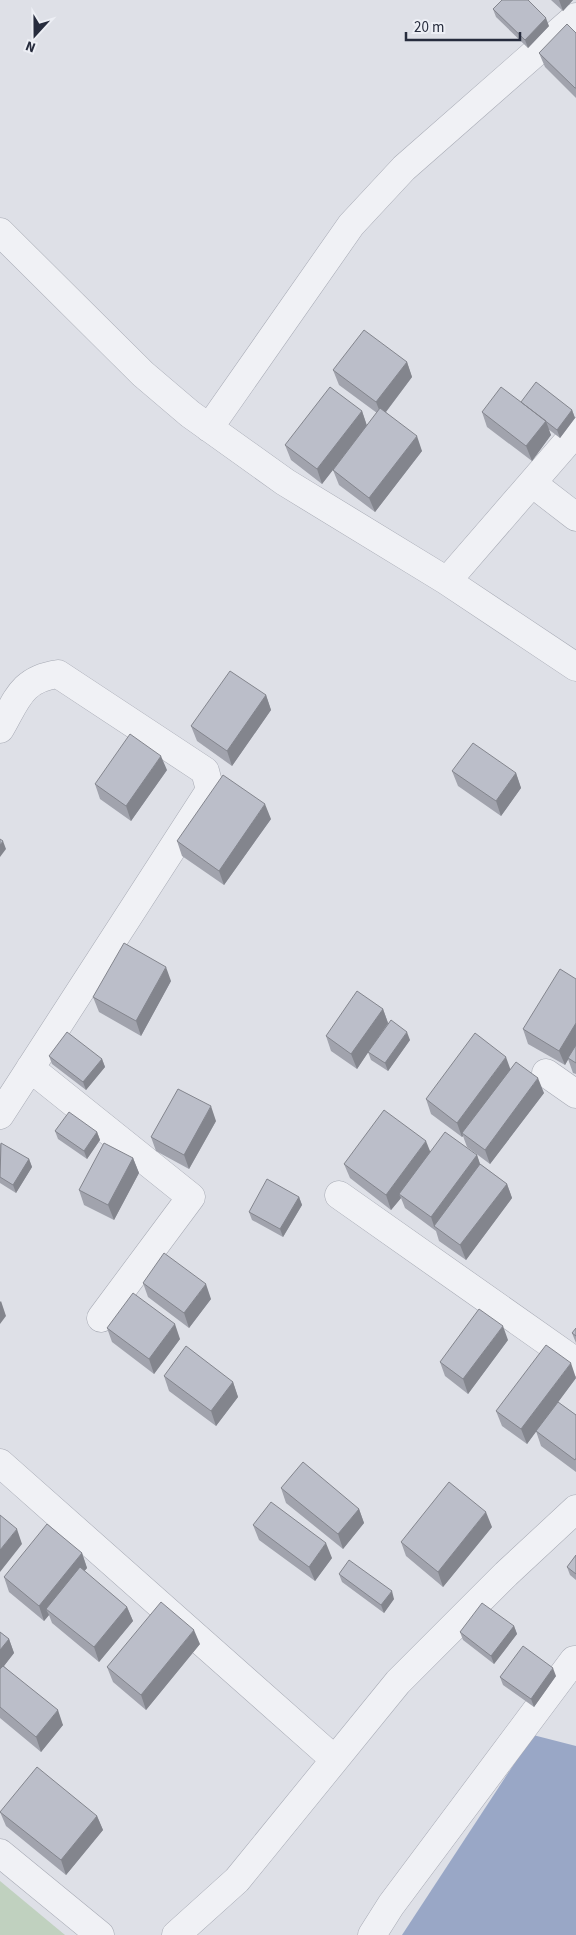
<svg xmlns="http://www.w3.org/2000/svg" width="576" height="1935" font-family="'Source Sans 3',sans-serif">
	<rect width="100%" height="100%" fill="#dee0e7"/>
	<!-- green -->
	<path fill="#c0d1bf" d="M 0,1881 L 65,1935 L 0,1935 Z"/>
	<!-- water -->
	<path fill="#99a7c6" d="M 533,1735 L 576,1746 L 576,1935 L 402,1935 Z"/>
	<g fill="none" stroke-linecap="round" stroke-linejoin="round">
		<!-- minor casing -->
		<g stroke="#a7aab4" stroke-width="29">
			<path id="minor" d="M 0,232 L 143,374 L 190,414 L 285,482 L 447,581 L 576,667
				M 209,428 L 351,225 L 404,168 L 576,17
				M 532,483 L 576,517
				M 447,581 L 576,432
				M 0,729 C 17,700 21,679 58,674 L 205,771 L 210,790 L 0,1115
				M 30,1068 L 191,1197 L 101,1318
				M 546,1073 L 576,1094
				M 339,1195 L 576,1362
				M 0,1463 L 334,1759
				M 0,1853 L 100,1935
				M 176,1935 L 237,1880 L 398,1682 L 506,1574 L 576,1509
				M 372,1935 L 391,1905 L 574,1660 L 576,1662"/>
		</g>
		<!-- minor -->
		<use href="#minor" stroke="#f0f1f5" stroke-width="28"/>
	</g>
	<!-- wall -->
	<path fill="#a1a3ad" d="M 551,0 L 573,0 L 563,11 Z
		M 493,9 L 549,26 L 528,48 L 496,17 Z
		M 576,33 L 576,98 L 545,67 L 539,53 Z
		M 407,362 L 412,377 L 386,412 L 422,451 L 375,512 L 339,485 L 333,470 L 377,413 L 339,385 L 333,370 Z
		M 521,402 L 572,410 L 575,418 L 560,438 L 548,429 L 551,435 L 532,461 L 487,427 L 482,412 Z
		M 362,411 L 367,426 L 322,484 L 291,460 L 285,445 Z
		M 266,695 L 271,710 L 232,766 L 197,741 L 191,726 Z
		M 167,770 L 131,821 L 100,799 L 95,784 Z
		M 452,771 L 516,773 L 521,788 L 501,816 L 458,786 Z
		M 271,819 L 224,885 L 182,856 L 177,841 Z
		M 576,979 L 576,1074 L 573,1073 L 568,1059 L 565,1065 L 528,1044 L 523,1029 Z
		M 171,981 L 141,1036 L 99,1012 L 93,997 Z
		M 383,1009 L 388,1023 L 410,1040 L 388,1071 L 371,1060 L 368,1052 L 357,1069 L 331,1051 L 326,1036 Z
		M 49,1056 L 102,1059 L 105,1067 L 86,1090 L 52,1064 Z
		M 510,1069 L 544,1093 L 490,1164 L 467,1147 L 463,1136 L 462,1137 L 431,1114 L 426,1099 Z
		M 216,1121 L 189,1169 L 156,1151 L 151,1137 Z
		M 55,1131 L 97,1132 L 100,1140 L 87,1159 L 58,1139 Z
		M 0,1144 L 29,1159 L 32,1167 L 16,1193 L 0,1183 Z
		M 430,1152 L 477,1155 L 480,1164 L 507,1184 L 512,1198 L 466,1260 L 439,1241 L 436,1231 L 405,1208 L 401,1198 L 391,1210 L 350,1178 L 344,1164 Z
		M 133,1158 L 139,1173 L 114,1220 L 84,1205 L 79,1190 Z
		M 299,1197 L 302,1205 L 283,1237 L 252,1220 L 249,1212 Z
		M 143,1283 L 211,1299 L 189,1328 L 148,1297 Z
		M 107,1328 L 180,1339 L 154,1374 L 112,1342 Z
		M 576,1328 L 576,1343 L 572,1333 Z
		M 508,1340 L 468,1394 L 445,1376 L 440,1362 Z
		M 164,1376 L 233,1382 L 238,1397 L 216,1426 L 169,1391 Z
		M 576,1378 L 558,1402 L 576,1415 L 576,1472 L 541,1446 L 536,1431 L 527,1444 L 502,1426 L 496,1411 Z
		M 281,1488 L 359,1509 L 364,1523 L 343,1549 L 286,1503 Z
		M 253,1525 L 332,1558 L 315,1581 L 259,1540 Z
		M 492,1527 L 443,1587 L 406,1556 L 401,1542 Z
		M 82,1553 L 87,1568 L 84,1571 L 127,1607 L 133,1621 L 99,1662 L 52,1623 L 49,1615 L 44,1621 L 9,1592 L 4,1577 Z
		M 576,1555 L 576,1580 L 570,1575 L 567,1567 Z
		M 339,1574 L 394,1599 L 384,1613 L 342,1582 Z
		M 514,1626 L 517,1634 L 494,1664 L 463,1640 L 460,1632 Z
		M 0,1632 L 9,1639 L 14,1653 L 4,1666 L 63,1725 L 41,1752 L 0,1718 Z
		M 200,1644 L 146,1710 L 113,1682 L 107,1667 Z
		M 556,1676 L 534,1707 L 503,1685 L 500,1677 Z
		M 0,1812 L 97,1816 L 103,1830 L 66,1875 L 6,1826 Z"/>
	<!-- shaded-wall -->
	<path fill="#83858d" d="M 559,0 L 573,0 L 563,11 Z
		M 546,18 L 549,26 L 528,48 L 525,40 Z
		M 407,362 L 412,377 L 382,417 L 376,402 Z
		M 572,410 L 575,418 L 560,438 L 557,430 Z
		M 362,411 L 367,426 L 322,484 L 317,469 Z
		M 546,421 L 551,435 L 532,461 L 526,446 Z
		M 417,436 L 422,451 L 375,512 L 369,498 Z
		M 266,695 L 271,710 L 232,766 L 227,751 Z
		M 161,756 L 167,770 L 131,821 L 126,806 Z
		M 516,773 L 521,788 L 501,816 L 496,801 Z
		M 265,804 L 271,819 L 224,885 L 219,871 Z
		M 3,841 L 6,849 L 0,857 L 0,845 Z
		M 166,967 L 171,981 L 141,1036 L 136,1021 Z
		M 383,1009 L 388,1023 L 357,1069 L 351,1054 Z
		M 576,1023 L 576,1046 L 565,1065 L 559,1051 Z
		M 407,1032 L 410,1040 L 388,1071 L 385,1063 Z
		M 506,1057 L 511,1071 L 462,1133 L 463,1136 L 462,1137 L 457,1123 Z
		M 102,1059 L 105,1067 L 86,1090 L 83,1082 Z
		M 538,1078 L 544,1093 L 490,1164 L 485,1150 Z
		M 211,1106 L 216,1121 L 189,1169 L 184,1155 Z
		M 97,1132 L 100,1140 L 87,1159 L 84,1151 Z
		M 426,1141 L 432,1156 L 399,1194 L 401,1198 L 391,1210 L 386,1195 Z
		M 477,1155 L 482,1170 L 434,1226 L 431,1217 Z
		M 133,1158 L 139,1173 L 114,1220 L 108,1205 Z
		M 29,1159 L 32,1167 L 16,1193 L 13,1185 Z
		M 507,1184 L 512,1198 L 466,1260 L 460,1245 Z
		M 299,1197 L 302,1205 L 283,1237 L 280,1229 Z
		M 206,1284 L 211,1299 L 189,1328 L 184,1313 Z
		M 1,1301 L 6,1316 L 0,1324 L 0,1302 Z
		M 175,1324 L 180,1339 L 154,1374 L 149,1359 Z
		M 503,1326 L 508,1340 L 468,1394 L 463,1379 Z
		M 571,1363 L 576,1378 L 527,1444 L 521,1429 Z
		M 233,1382 L 238,1397 L 216,1426 L 211,1411 Z
		M 359,1509 L 364,1523 L 343,1549 L 338,1534 Z
		M 486,1512 L 492,1527 L 443,1587 L 438,1572 Z
		M 17,1529 L 22,1544 L 0,1572 L 0,1550 Z
		M 326,1543 L 332,1558 L 315,1581 L 309,1567 Z
		M 82,1553 L 87,1568 L 51,1612 L 46,1609 L 49,1615 L 44,1621 L 39,1606 Z
		M 392,1591 L 394,1599 L 384,1613 L 381,1605 Z
		M 127,1607 L 133,1621 L 99,1662 L 94,1647 Z
		M 514,1626 L 517,1634 L 494,1664 L 491,1656 Z
		M 194,1630 L 200,1644 L 146,1710 L 141,1695 Z
		M 9,1639 L 14,1653 L 0,1671 L 0,1650 Z
		M 553,1668 L 556,1676 L 534,1707 L 531,1699 Z
		M 58,1710 L 63,1725 L 41,1752 L 36,1737 Z
		M 97,1816 L 103,1830 L 66,1875 L 61,1860 Z"/>
	<!-- building -->
	<path fill="#bbbec9" stroke="#83858d" d="M 502,0 L 528,0 L 546,18 L 525,40 L 493,9 Z
		M 567,24 L 576,33 L 576,88 L 575,88 L 539,53 Z
		M 364,330 L 407,362 L 376,402 L 333,370 Z
		M 536,382 L 572,410 L 557,430 L 521,402 Z
		M 330,387 L 362,411 L 317,469 L 285,445 Z
		M 501,387 L 546,421 L 526,446 L 482,412 Z
		M 380,408 L 417,436 L 369,498 L 333,470 Z
		M 230,671 L 266,695 L 227,751 L 191,726 Z
		M 130,734 L 161,756 L 126,806 L 95,784 Z
		M 473,743 L 516,773 L 496,801 L 452,771 Z
		M 223,775 L 265,804 L 219,871 L 177,841 Z
		M 0,839 L 3,841 L 0,845 Z
		M 124,943 L 166,967 L 136,1021 L 93,997 Z
		M 560,969 L 576,979 L 576,1023 L 559,1051 L 523,1029 Z
		M 357,991 L 383,1009 L 351,1054 L 326,1036 Z
		M 391,1020 L 407,1032 L 385,1063 L 368,1052 Z
		M 67,1032 L 102,1059 L 83,1082 L 49,1056 Z
		M 475,1033 L 506,1057 L 457,1123 L 426,1099 Z
		M 576,1045 L 576,1063 L 568,1058 Z
		M 516,1062 L 538,1078 L 485,1150 L 462,1133 Z
		M 178,1089 L 211,1106 L 184,1155 L 151,1137 Z
		M 384,1110 L 426,1141 L 386,1195 L 344,1164 Z
		M 69,1112 L 97,1132 L 84,1151 L 55,1131 Z
		M 445,1132 L 477,1155 L 431,1217 L 399,1194 Z
		M 1,1143 L 29,1159 L 13,1185 L 0,1177 Z
		M 104,1143 L 133,1158 L 108,1205 L 79,1190 Z
		M 480,1164 L 507,1184 L 460,1245 L 434,1226 Z
		M 267,1179 L 299,1197 L 280,1229 L 249,1212 Z
		M 164,1253 L 206,1284 L 184,1313 L 143,1283 Z
		M 133,1293 L 175,1324 L 149,1359 L 107,1328 Z
		M 479,1309 L 503,1326 L 463,1379 L 440,1362 Z
		M 576,1328 L 576,1336 L 572,1333 Z
		M 546,1345 L 571,1363 L 521,1429 L 496,1411 Z
		M 186,1346 L 233,1382 L 211,1411 L 164,1376 Z
		M 558,1402 L 576,1415 L 576,1458 L 575,1460 L 536,1431 Z
		M 303,1462 L 359,1509 L 338,1534 L 281,1488 Z
		M 449,1482 L 486,1512 L 438,1572 L 401,1542 Z
		M 271,1502 L 326,1543 L 309,1567 L 253,1525 Z
		M 0,1515 L 17,1529 L 0,1550 Z
		M 47,1524 L 82,1553 L 39,1606 L 4,1577 Z
		M 576,1555 L 576,1574 L 567,1567 Z
		M 349,1560 L 392,1591 L 381,1605 L 339,1574 Z
		M 80,1567 L 127,1607 L 94,1647 L 46,1609 Z
		M 161,1602 L 194,1630 L 141,1695 L 107,1667 Z
		M 482,1603 L 514,1626 L 491,1656 L 460,1632 Z
		M 0,1632 L 9,1639 L 0,1650 Z
		M 523,1646 L 553,1668 L 531,1699 L 500,1677 Z
		M 3,1666 L 58,1710 L 36,1737 L 0,1707 L 0,1669 Z
		M 37,1767 L 97,1816 L 61,1860 L 0,1812 Z"/>
	<!-- north arrow -->
	<g transform="translate(35 35) rotate(201)" stroke="#edeff5" stroke-width="4" paint-order="stroke">
	<path d="M0-4L9 19L0 12L-9 19Z" fill="#272c3d"/>
	<text y="-8" font-size="14" font-weight="bold" text-anchor="middle" fill="#272c3d">N</text>
	</g>
	<!-- scale -->
	<path d="M406 32v8h114v-8" fill="none" stroke="#272c3d" stroke-width="2.5"/>
	<text x="414" y="32" font-size="15" fill="#272c3d" stroke="#edeff5" stroke-width="4" paint-order="stroke">20 m</text>
</svg>
